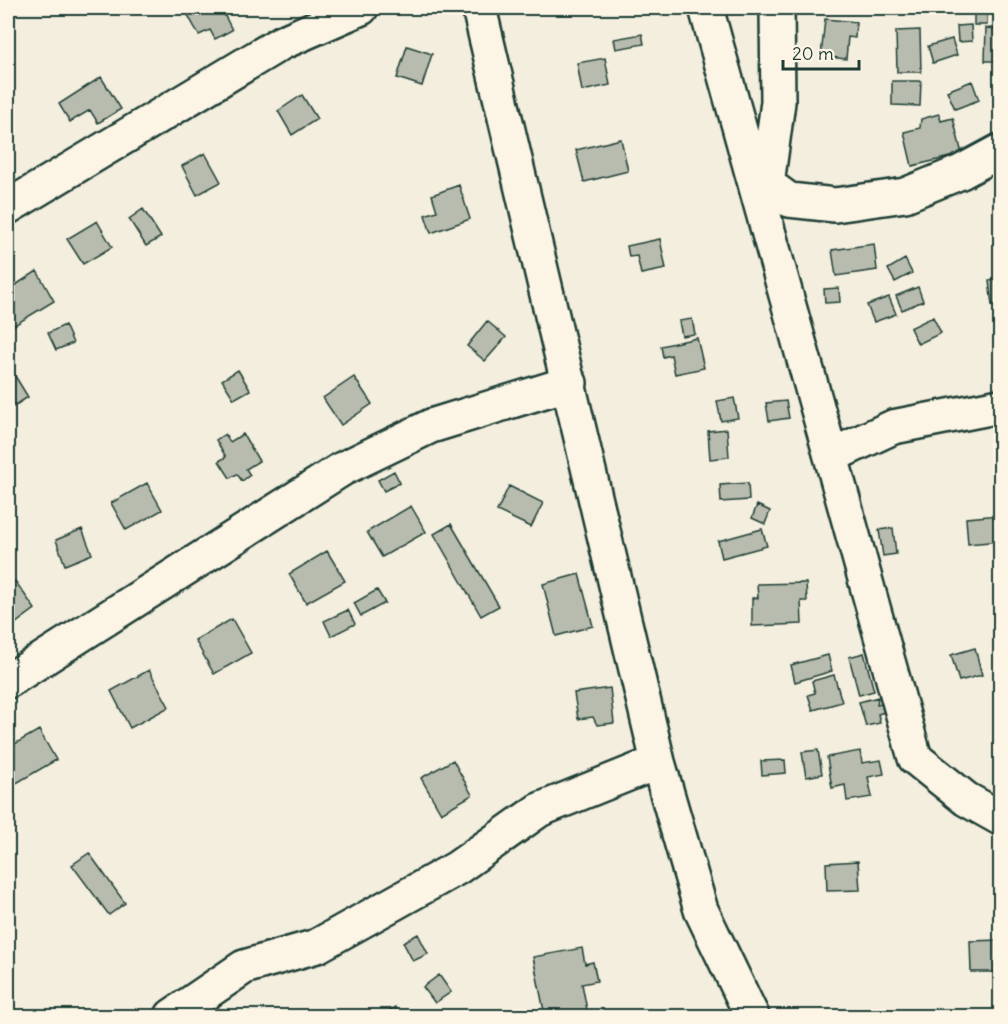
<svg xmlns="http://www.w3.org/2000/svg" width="1008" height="1024" font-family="Delius,sans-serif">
	<rect width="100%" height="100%" fill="#f3eede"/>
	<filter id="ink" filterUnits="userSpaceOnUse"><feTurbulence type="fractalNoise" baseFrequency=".0167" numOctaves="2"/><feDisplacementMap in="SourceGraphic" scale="12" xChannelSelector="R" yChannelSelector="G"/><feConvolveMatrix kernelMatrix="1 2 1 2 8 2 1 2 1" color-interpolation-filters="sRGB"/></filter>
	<g filter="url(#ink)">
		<!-- building -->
		<path fill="#b8bcae" stroke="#1f3d34" stroke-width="1.5" d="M 184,8 L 221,8 L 232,30 L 215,39 L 210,30 L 199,35 Z
			M 974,10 L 987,10 L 987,25 L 974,25 Z
			M 825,19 L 856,22 L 855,38 L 848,37 L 846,59 L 821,56 Z
			M 971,25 L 972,41 L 958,42 L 957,26 Z
			M 986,28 L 1000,29 L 1000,61 L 985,61 Z
			M 920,30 L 921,72 L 897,72 L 896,31 Z
			M 642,34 L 644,44 L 616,49 L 614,39 Z
			M 952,39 L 957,55 L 933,63 L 928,46 Z
			M 407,46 L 432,54 L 422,86 L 397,78 Z
			M 605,58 L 610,85 L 582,91 L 577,63 Z
			M 101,77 L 121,109 L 98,123 L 90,110 L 70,122 L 59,104 Z
			M 892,81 L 921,81 L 920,106 L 892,105 Z
			M 972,81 L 979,100 L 955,109 L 947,91 Z
			M 302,95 L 317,119 L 292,135 L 278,111 Z
			M 939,114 L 941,121 L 953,118 L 962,154 L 912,166 L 904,132 L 920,128 L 921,119 Z
			M 621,139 L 628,171 L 584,182 L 576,150 Z
			M 205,153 L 221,182 L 197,195 L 182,166 Z
			M 459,185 L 470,219 L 431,233 L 425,215 L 437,211 L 432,195 Z
			M 143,209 L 161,237 L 146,246 L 129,219 Z
			M 97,221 L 112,247 L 83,264 L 67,239 Z
			M 660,239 L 666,269 L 641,274 L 637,256 L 629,257 L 627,246 Z
			M 874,244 L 877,270 L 836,276 L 832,250 Z
			M 905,259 L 912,273 L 895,282 L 888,269 Z
			M 37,271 L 54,301 L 13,326 L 8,316 L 8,290 Z
			M 1000,279 L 1000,304 L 992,305 L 989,281 Z
			M 918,287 L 923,301 L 902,310 L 896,296 Z
			M 839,288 L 840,302 L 825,303 L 824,289 Z
			M 889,297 L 896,314 L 874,322 L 867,305 Z
			M 933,317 L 941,333 L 918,344 L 910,328 Z
			M 692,319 L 695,334 L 682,336 L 679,321 Z
			M 487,321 L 506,337 L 485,361 L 467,346 Z
			M 65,325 L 73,343 L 56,350 L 48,333 Z
			M 697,338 L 704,368 L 675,374 L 671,355 L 663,357 L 661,346 Z
			M 238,370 L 250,390 L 234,399 L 222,380 Z
			M 12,371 L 28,397 L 8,410 L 8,374 Z
			M 354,377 L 372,404 L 341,425 L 323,398 Z
			M 734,398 L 738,418 L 721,421 L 717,401 Z
			M 786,401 L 789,418 L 769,421 L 766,403 Z
			M 727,429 L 729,457 L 710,459 L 708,431 Z
			M 225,434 L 230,442 L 243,434 L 259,461 L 246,469 L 250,475 L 242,481 L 237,474 L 230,478 L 219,461 L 226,457 L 216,440 Z
			M 394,471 L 400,483 L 384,491 L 378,480 Z
			M 147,483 L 162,510 L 126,530 L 111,503 Z
			M 748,483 L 749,500 L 721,502 L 720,485 Z
			M 509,486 L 543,503 L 531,527 L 497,511 Z
			M 757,505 L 770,511 L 765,524 L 752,518 Z
			M 411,506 L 426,532 L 382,557 L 367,532 Z
			M 1000,515 L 1000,541 L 968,544 L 966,518 Z
			M 451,524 L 499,606 L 481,616 L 434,534 Z
			M 893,528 L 896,554 L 883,556 L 879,530 Z
			M 82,529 L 92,554 L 65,565 L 56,540 Z
			M 762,529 L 767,546 L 722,558 L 718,541 Z
			M 327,551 L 345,581 L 306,603 L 289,574 Z
			M 579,574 L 593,626 L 556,636 L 543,584 Z
			M 15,581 L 35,609 L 8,629 L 8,586 Z
			M 806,583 L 807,601 L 801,601 L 802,624 L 752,626 L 752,598 L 758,598 L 757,584 Z
			M 377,590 L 385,603 L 361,616 L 354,603 Z
			M 348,610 L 355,624 L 331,636 L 324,621 Z
			M 232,619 L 251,653 L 214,674 L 195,640 Z
			M 975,648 L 982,675 L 959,681 L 951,655 Z
			M 864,653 L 874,691 L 859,695 L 849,657 Z
			M 828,655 L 832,671 L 795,682 L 791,665 Z
			M 149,670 L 169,707 L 130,728 L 111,691 Z
			M 834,675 L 842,702 L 813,710 L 808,695 L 815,693 L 812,681 Z
			M 610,688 L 614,723 L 597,725 L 593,717 L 578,719 L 574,693 Z
			M 878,697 L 877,705 L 889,702 L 891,710 L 878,714 L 880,723 L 866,726 L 859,702 Z
			M 39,730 L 56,760 L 8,788 L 8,738 L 13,745 Z
			M 818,750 L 822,774 L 806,777 L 802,752 Z
			M 860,751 L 862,763 L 881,760 L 884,774 L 868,777 L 872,797 L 847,801 L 845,785 L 832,788 L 827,757 Z
			M 453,760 L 472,795 L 441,813 L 421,778 Z
			M 785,760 L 786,773 L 762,775 L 761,761 Z
			M 89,853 L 125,903 L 109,915 L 72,865 Z
			M 858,861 L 860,890 L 827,891 L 826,863 Z
			M 418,934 L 428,954 L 413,961 L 403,942 Z
			M 1000,940 L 1000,972 L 971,972 L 970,941 Z
			M 582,948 L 585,964 L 593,962 L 597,981 L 582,984 L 588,1015 L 545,1016 L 533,957 Z
			M 439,975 L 451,992 L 435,1003 L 423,987 Z
			M 395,1007 L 400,1016 L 378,1016 Z"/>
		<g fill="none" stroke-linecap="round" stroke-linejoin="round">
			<!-- minor casing -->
			<g stroke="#1f3d34" stroke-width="38">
				<path id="minor" d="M 479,8 L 658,762 L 701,910 L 752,1016
					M 706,8 L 915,758 L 966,799 L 1000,818
					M 752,173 L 789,200 L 835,205 L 905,195 L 961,172 L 1000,151
					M 767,184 L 778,102 L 777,8
					M 8,207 L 281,43 L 361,8
					M 831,456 L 893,427 L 1000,406
					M 8,681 L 342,469 L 431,426 L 570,383
					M 172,1016 L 244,967 L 317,946 L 457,868 L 539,810 L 658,762"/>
			</g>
			<!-- minor -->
			<use href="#minor" stroke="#fcf5e5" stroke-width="33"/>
		</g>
	</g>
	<!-- margin -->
	<rect width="1008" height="1024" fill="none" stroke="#fcf5e5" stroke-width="30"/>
	<rect x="15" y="15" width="978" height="994" fill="none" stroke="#1f3d34" stroke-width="2" filter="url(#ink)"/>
	<!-- scale -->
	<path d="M783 60v9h76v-9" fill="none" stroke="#1f3d34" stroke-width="3"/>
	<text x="792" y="60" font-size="18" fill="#1f3d34" stroke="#fcf5e5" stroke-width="4.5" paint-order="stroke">20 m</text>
</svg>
